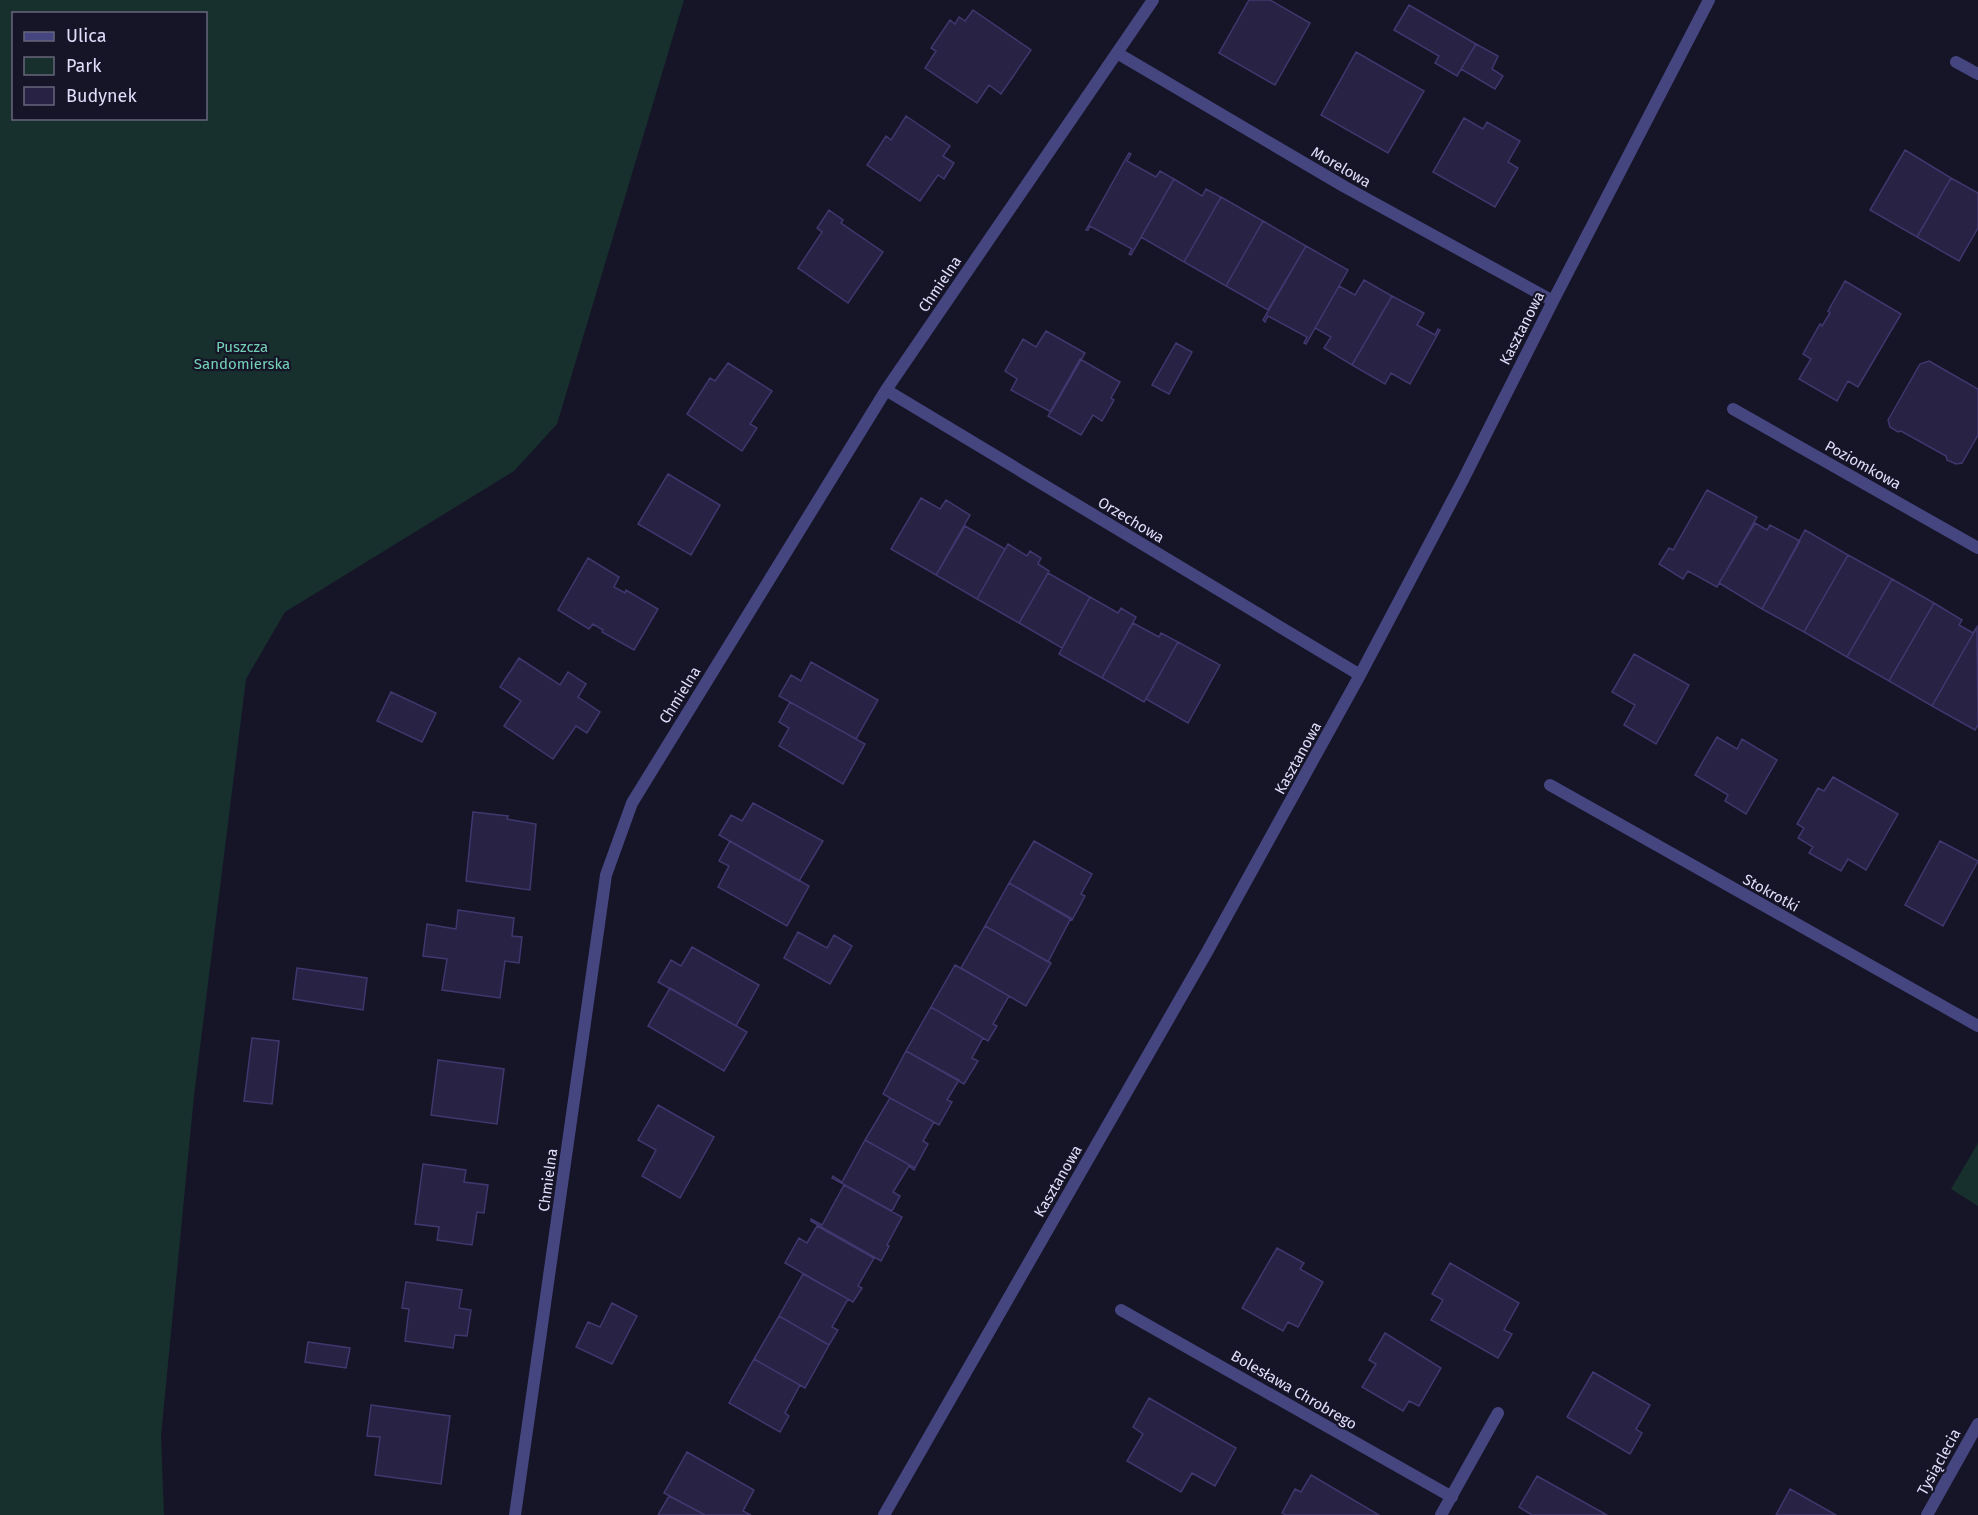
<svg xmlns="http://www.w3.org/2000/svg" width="1978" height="1515" font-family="'Fira Sans',sans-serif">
	<rect width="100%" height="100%" fill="#161427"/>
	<!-- green -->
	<path fill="#17302e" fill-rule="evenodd" d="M 0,0 L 684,0 L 557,424 L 514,471 L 285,612 L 246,679 L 194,1096 L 161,1436 L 164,1515 L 0,1515 ZM 14,14 L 206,14 L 206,118 L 14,118 Z
		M 1978,1143 L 1978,1206 L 1951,1189 Z"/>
	<!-- building -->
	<path fill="#282245" stroke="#40376e" stroke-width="1.5" d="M 1249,0 L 1270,0 L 1310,23 L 1275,85 L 1219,53 Z
		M 1409,5 L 1476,44 L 1457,76 L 1435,63 L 1439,56 L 1394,30 Z
		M 973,10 L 1031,50 L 1001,94 L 989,85 L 977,103 L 925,68 L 936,51 L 931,48 L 950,20 L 955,24 L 959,17 L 965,21 Z
		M 1476,44 L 1498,56 L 1492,69 L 1503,76 L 1495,89 L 1461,69 Z
		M 1356,52 L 1424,91 L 1388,153 L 1321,115 Z
		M 906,116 L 950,146 L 943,156 L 954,163 L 944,179 L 938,175 L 920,201 L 867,165 L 886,136 L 891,140 Z
		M 1464,118 L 1483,129 L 1487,122 L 1520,141 L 1508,162 L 1518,168 L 1495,207 L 1433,172 Z
		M 1905,150 L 1951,178 L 1917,237 L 1870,210 Z
		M 1129,153 L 1131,154 L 1127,161 L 1156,177 L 1160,171 L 1174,179 L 1131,255 L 1129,254 L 1132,249 L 1090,226 L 1088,230 L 1086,230 Z
		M 1951,178 L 1978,193 L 1978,228 L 1959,261 L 1917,237 Z
		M 1174,179 L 1202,196 L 1206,189 L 1221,197 L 1184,262 L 1141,237 Z
		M 1221,197 L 1263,221 L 1226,286 L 1184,262 Z
		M 829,210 L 843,220 L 841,223 L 883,252 L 848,303 L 798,268 L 822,232 L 817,228 Z
		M 1263,221 L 1306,246 L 1268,310 L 1226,286 Z
		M 1306,246 L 1348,270 L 1306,344 L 1304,343 L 1307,337 L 1268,316 L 1265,322 L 1263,320 Z
		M 1364,280 L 1392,296 L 1352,365 L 1324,348 L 1331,337 L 1315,328 L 1339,286 L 1355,295 Z
		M 1845,281 L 1901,314 L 1858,387 L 1848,381 L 1837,401 L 1799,379 L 1811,359 L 1803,354 L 1820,324 L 1822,326 L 1830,313 L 1828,311 Z
		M 1392,296 L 1424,313 L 1417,325 L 1435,335 L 1438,329 L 1440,330 L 1410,384 L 1391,373 L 1385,384 L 1352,365 Z
		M 1046,331 L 1085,353 L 1051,412 L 1011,390 L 1017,379 L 1005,371 L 1023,339 L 1036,347 Z
		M 1176,343 L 1192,352 L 1169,394 L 1152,385 Z
		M 1080,359 L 1120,382 L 1111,398 L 1114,400 L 1102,421 L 1093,415 L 1081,435 L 1048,416 Z
		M 1929,361 L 1978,389 L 1978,435 L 1962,463 L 1956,464 L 1947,460 L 1946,456 L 1901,431 L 1898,432 L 1890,427 L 1888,420 L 1920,364 Z
		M 728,363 L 772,391 L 750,424 L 757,428 L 742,451 L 687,414 L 710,378 L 715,381 Z
		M 668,474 L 720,505 L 691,555 L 638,524 Z
		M 1707,490 L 1757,517 L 1717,587 L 1688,571 L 1683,579 L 1659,564 L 1669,548 L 1673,550 Z
		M 921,498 L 940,509 L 946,500 L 970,515 L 936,575 L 891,549 Z
		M 1755,523 L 1767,530 L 1770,525 L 1800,541 L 1762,609 L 1719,583 Z
		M 965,526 L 1005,549 L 977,599 L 936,575 Z
		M 1805,530 L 1848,555 L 1804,632 L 1762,609 Z
		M 1008,544 L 1027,556 L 1030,551 L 1041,558 L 1038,564 L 1049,571 L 1019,623 L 977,599 Z
		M 1848,555 L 1892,579 L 1847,657 L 1804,632 Z
		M 588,558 L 619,577 L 614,587 L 625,593 L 626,590 L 658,609 L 634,650 L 602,632 L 603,630 L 593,624 L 589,629 L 558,610 Z
		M 1048,573 L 1090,597 L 1062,648 L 1019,623 Z
		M 1892,579 L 1934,603 L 1889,681 L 1847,657 Z
		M 1090,597 L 1118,613 L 1121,608 L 1136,617 L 1102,678 L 1059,654 Z
		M 1934,603 L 1962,620 L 1959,625 L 1973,633 L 1977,627 L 1932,706 L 1889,681 Z
		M 1133,623 L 1159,637 L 1161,633 L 1178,642 L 1144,702 L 1102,678 Z
		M 1977,627 L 1978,725 L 1975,730 L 1932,706 Z
		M 1178,642 L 1220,665 L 1188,723 L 1146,699 Z
		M 1634,654 L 1689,685 L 1656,744 L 1624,725 L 1635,705 L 1612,692 Z
		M 519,658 L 560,685 L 568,672 L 586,684 L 578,697 L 600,712 L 587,733 L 576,726 L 553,759 L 504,726 L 521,701 L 500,687 Z
		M 811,662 L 878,700 L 856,739 L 779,696 L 791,675 L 801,681 Z
		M 391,692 L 436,713 L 422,742 L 377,721 Z
		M 790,702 L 865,744 L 843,784 L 779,746 L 789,728 L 779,722 Z
		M 1717,737 L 1737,749 L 1742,739 L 1777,760 L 1746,814 L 1725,801 L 1728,795 L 1695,775 Z
		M 1833,777 L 1898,814 L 1866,870 L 1848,859 L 1841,871 L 1809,853 L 1813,847 L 1798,838 L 1804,828 L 1797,824 L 1818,788 L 1824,791 Z
		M 753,803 L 823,841 L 799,881 L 719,835 L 731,815 L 742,821 Z
		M 473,812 L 508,816 L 507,819 L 536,824 L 530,890 L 466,881 Z
		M 730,841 L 809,886 L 787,926 L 718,887 L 729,866 L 719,861 Z
		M 1034,841 L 1092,874 L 1081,894 L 1085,896 L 1072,920 L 1009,883 Z
		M 1940,841 L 1978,861 L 1943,926 L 1905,905 Z
		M 1009,883 L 1071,918 L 1048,962 L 985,926 Z
		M 458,910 L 514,918 L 512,936 L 522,937 L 519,963 L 505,961 L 500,998 L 442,990 L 447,959 L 423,956 L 427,924 L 456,929 Z
		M 985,926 L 1051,963 L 1026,1006 L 961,968 Z
		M 798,932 L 827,948 L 834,935 L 852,946 L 830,984 L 784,958 Z
		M 692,947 L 759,985 L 736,1026 L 658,982 L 671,960 L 681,966 Z
		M 955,965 L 1009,996 L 993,1024 L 997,1026 L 988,1041 L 931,1007 Z
		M 297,968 L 367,978 L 363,1010 L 293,999 Z
		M 670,988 L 747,1032 L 724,1071 L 648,1026 Z
		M 931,1007 L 983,1038 L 972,1058 L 978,1061 L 964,1084 L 906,1051 Z
		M 252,1038 L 279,1041 L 272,1104 L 244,1101 Z
		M 906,1051 L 959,1080 L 947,1100 L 952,1102 L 939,1125 L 883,1094 Z
		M 438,1060 L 504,1069 L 497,1124 L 431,1115 Z
		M 890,1098 L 934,1122 L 923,1141 L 928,1144 L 915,1168 L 865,1140 Z
		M 658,1105 L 714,1137 L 680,1198 L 642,1176 L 656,1150 L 638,1140 Z
		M 865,1140 L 915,1168 L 914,1170 L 909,1166 L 893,1192 L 900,1196 L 892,1211 L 832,1178 L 833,1176 L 842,1182 Z
		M 423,1164 L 466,1170 L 464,1182 L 488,1185 L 484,1213 L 477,1212 L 472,1245 L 437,1240 L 439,1227 L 415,1224 Z
		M 844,1185 L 902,1217 L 887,1245 L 889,1246 L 881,1261 L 811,1221 L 811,1219 L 822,1225 Z
		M 817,1226 L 874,1258 L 858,1286 L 862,1288 L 853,1302 L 785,1263 L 799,1238 L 807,1243 Z
		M 1277,1248 L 1304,1263 L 1300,1269 L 1323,1282 L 1298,1327 L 1288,1322 L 1283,1331 L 1242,1308 Z
		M 1450,1263 L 1519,1303 L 1504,1330 L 1512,1334 L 1498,1358 L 1431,1320 L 1443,1300 L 1432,1294 Z
		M 803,1274 L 848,1299 L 832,1327 L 838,1330 L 829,1345 L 779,1316 Z
		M 406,1282 L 462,1290 L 459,1308 L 471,1310 L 467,1336 L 455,1335 L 453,1348 L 405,1341 L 409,1309 L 402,1308 Z
		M 612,1303 L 637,1316 L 612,1364 L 576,1347 L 588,1322 L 600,1327 Z
		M 779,1316 L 829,1345 L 805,1388 L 754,1359 Z
		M 1385,1333 L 1441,1368 L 1419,1406 L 1409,1401 L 1403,1411 L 1362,1387 L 1376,1364 L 1369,1360 Z
		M 308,1342 L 350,1348 L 346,1368 L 305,1362 Z
		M 754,1359 L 800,1385 L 785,1413 L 789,1416 L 780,1432 L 729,1403 Z
		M 1593,1372 L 1650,1405 L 1636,1429 L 1642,1433 L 1630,1454 L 1567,1417 Z
		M 1149,1398 L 1236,1448 L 1215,1486 L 1192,1473 L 1181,1492 L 1127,1461 L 1143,1434 L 1133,1427 Z
		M 371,1405 L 450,1416 L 441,1484 L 375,1475 L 380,1437 L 367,1436 Z
		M 687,1452 L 754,1490 L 743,1511 L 751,1515 L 705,1515 L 664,1493 Z
		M 1311,1475 L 1379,1515 L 1286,1515 L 1282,1513 L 1295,1489 L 1301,1492 Z
		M 1537,1476 L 1607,1515 L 1532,1515 L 1519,1507 Z
		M 1790,1489 L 1836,1515 L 1776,1515 Z
		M 669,1496 L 705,1515 L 658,1515 Z"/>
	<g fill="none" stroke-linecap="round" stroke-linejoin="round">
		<!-- minor -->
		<path stroke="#454580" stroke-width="12" d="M 1117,53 L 1345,187 L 1553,301
			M 1956,62 L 1978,74
			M 886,390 L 1360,675
			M 1733,409 L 1978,548
			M 1550,785 L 1978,1026
			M 1121,1310 L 1452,1497
			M 515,1515 L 606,875 L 632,803 L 886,390 L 1153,0
			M 884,1515 L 1207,952 L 1360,675 L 1463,480 L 1553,301 L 1709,0
			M 1441,1515 L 1498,1413
			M 1927,1515 L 1978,1424"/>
	</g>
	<g text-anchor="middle" stroke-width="4.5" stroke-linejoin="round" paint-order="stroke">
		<!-- street labels -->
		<g font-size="15" fill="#e0defb" stroke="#161427">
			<text transform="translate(1341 167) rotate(30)" y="5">Morelowa</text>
			<text transform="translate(940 284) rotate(-56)" y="5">Chmielna</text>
			<text transform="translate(1522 328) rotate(-63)" y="5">Kasztanowa</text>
			<text transform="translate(1863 465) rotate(29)" y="5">Poziomkowa</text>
			<text transform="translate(1131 520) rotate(31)" y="5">Orzechowa</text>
			<text transform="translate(680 695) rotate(-58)" y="5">Chmielna</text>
			<text transform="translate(1298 758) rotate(-61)" y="5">Kasztanowa</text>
			<text transform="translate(1771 893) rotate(29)" y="5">Stokrotki</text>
			<text transform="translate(548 1180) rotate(-82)" y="5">Chmielna</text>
			<text transform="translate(1058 1181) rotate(-60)" y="5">Kasztanowa</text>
			<text transform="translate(1294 1390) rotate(30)" y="5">Bolesława Chrobrego</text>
			<text transform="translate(1939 1462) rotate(-61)" y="5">Tysiąclecia</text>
		</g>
		<!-- park labels -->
		<g font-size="15" fill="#73d2b6" stroke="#161427">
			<text x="242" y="352">Puszcza<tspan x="242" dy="17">Sandomierska</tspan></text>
		</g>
	</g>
	<!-- legend -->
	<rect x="12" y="12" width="195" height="108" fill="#161427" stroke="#67657c" stroke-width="1.5"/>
	<rect x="24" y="32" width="30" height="9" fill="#454580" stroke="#67657c" stroke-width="1.5"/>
	<text x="66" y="42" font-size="18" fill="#e0defb">Ulica</text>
	<rect x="24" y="57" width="30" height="18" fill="#17302e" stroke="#67657c" stroke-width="1.5"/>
	<text x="66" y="72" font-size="18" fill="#e0defb">Park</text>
	<rect x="24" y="87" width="30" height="18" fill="#282245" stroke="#67657c" stroke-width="1.5"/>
	<text x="66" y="102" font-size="18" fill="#e0defb">Budynek</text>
</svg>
